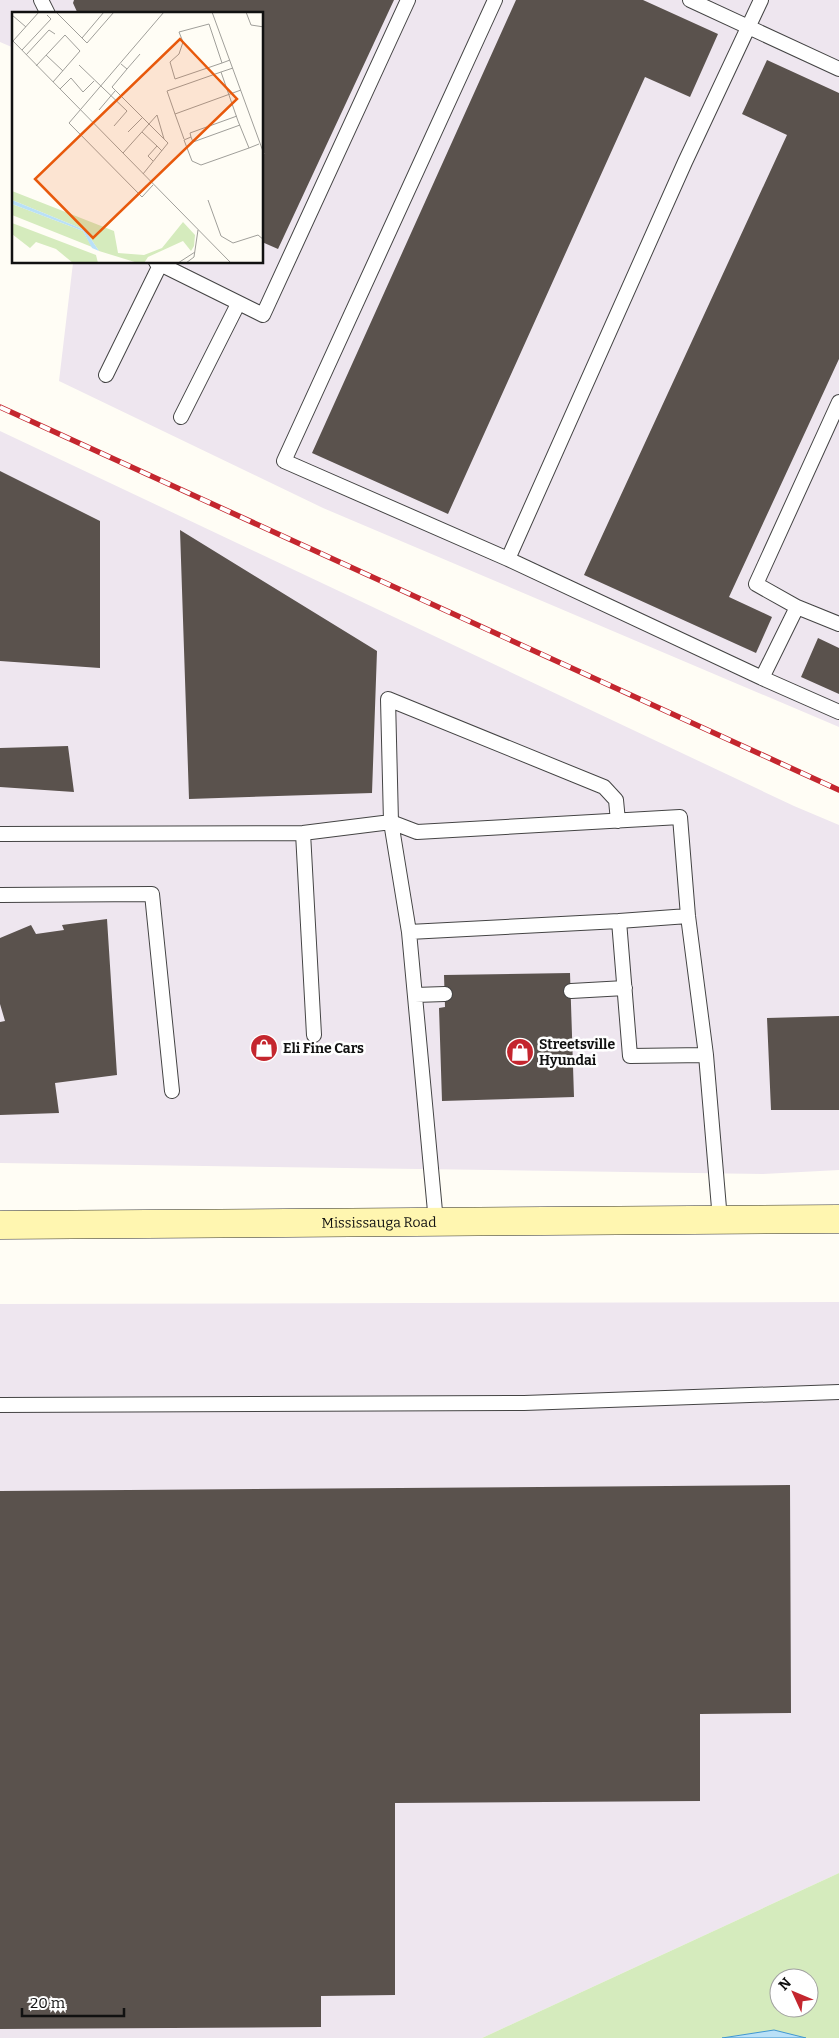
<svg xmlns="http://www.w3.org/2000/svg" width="839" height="2038" font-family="Bitter,serif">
	<rect width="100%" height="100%" fill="#fffdf5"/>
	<!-- industrial -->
	<path fill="#eee6ef" d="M 0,0 L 839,0 L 839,727 L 323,508 L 59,381 L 73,263 L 262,262 L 262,14 L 14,14 L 14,48 L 0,42 Z
		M 0,431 L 794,806 L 839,825 L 839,1170 L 763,1174 L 0,1163 Z
		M 839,1302 L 839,1873 L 482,2038 L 0,2038 L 0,1304 Z"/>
	<!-- green -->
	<path fill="#d5ebbd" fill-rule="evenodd" d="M 839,1873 L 839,2038 L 806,2038 L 774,2030 L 722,2038 L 482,2038 ZM 779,1978 L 809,1978 L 809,2008 L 779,2008 Z"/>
	<!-- water -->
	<path fill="#b9e0f7" stroke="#3f96cf" d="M 774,2030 L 806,2038 L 722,2038 Z"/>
	<!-- building -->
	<path fill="#5a524d" d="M 74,0 L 394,0 L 278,249 L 262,242 L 262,14 L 78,14 L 73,3 Z
		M 516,0 L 643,0 L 718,34 L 690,97 L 645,77 L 448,514 L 312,453 Z
		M 767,60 L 839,93 L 839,359 L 729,597 L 772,617 L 756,653 L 584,575 L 787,135 L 742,114 Z
		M 0,471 L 100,521 L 100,668 L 0,661 Z
		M 180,530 L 377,651 L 372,793 L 189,799 Z
		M 818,638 L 839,648 L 839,694 L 801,677 Z
		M 68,746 L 74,792 L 0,787 L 0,748 Z
		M 107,919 L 117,1075 L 55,1083 L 59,1113 L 0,1115 L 0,1022 L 5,1021 L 0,1004 L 0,938 L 31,925 L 36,934 L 64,930 L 62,925 Z
		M 570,973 L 574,1097 L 442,1101 L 439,1008 L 445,1007 L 444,975 Z
		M 839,1016 L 839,1110 L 771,1110 L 767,1018 Z
		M 790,1485 L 791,1713 L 700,1714 L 700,1801 L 395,1803 L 395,1995 L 321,1996 L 321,2027 L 0,2029 L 0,1491 Z"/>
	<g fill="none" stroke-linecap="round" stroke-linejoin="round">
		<!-- service casing -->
		<g stroke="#444" stroke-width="16">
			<path id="service" d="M 41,0 L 48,14
				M 495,0 L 284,461 L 508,559
				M 690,0 L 839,69
				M 761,0 L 685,162 L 508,559 L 762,678
				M 156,262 L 263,315 L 408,0
				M 106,375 L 160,265
				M 839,402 L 756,584 L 797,607 L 762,678 L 839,712
				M 181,417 L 238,304
				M 797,607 L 839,624
				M 303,833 L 314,1035
				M 0,834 L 303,833 L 391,822 L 417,832 L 680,817 L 688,916 L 706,1055 L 720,1220
				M 0,895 L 152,894 L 172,1091
				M 688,916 L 619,921 L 630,1056 L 706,1055
				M 409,932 L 619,921
				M 571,991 L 625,988
				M 415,995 L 445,994
				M 436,1222 L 409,932 L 391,822 L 388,699 L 604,787 L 616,800 L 618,821
				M 0,1405 L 524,1403 L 839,1392"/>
		</g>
		<!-- secondary casing -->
		<g stroke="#333" stroke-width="29">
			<g id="secondary">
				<path id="s1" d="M 0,1225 L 839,1219"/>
			</g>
		</g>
		<!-- service -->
		<use href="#service" stroke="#fff" stroke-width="14"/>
		<!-- secondary -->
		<use href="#secondary" stroke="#fff6b0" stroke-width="28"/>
		<!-- rail casing -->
		<g stroke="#c4262e" stroke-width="5.5">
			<path id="rail" d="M 0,407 L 839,790"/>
		</g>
		<!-- rail -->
		<use href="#rail" stroke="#fff" stroke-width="4" stroke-dasharray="11" stroke-linecap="butt"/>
	</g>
	<!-- icons -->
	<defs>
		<g id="shop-disc" transform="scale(1.4375)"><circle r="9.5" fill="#c4262e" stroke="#fff"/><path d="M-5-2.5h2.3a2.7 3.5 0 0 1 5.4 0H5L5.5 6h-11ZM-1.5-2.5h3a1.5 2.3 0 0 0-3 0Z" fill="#fff"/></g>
	</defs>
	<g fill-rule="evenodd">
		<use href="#shop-disc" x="264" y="1048"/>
		<use href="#shop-disc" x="520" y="1052"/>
	</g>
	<g text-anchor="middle" stroke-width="5" stroke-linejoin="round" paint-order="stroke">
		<!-- poi labels -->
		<g font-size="14" font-weight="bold" fill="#111" stroke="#fff" text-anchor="start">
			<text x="539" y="1049">Streetsville<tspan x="539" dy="16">Hyundai</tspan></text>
			<text x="283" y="1053">Eli Fine Cars</text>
		</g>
		<!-- street labels -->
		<g font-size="14" fill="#111" stroke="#fff">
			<text dy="5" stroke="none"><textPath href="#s1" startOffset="379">Mississauga Road</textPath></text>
		</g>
	</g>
	<!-- overview -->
	<g transform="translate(12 12)">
		<rect width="251" height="251" fill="#fffdf5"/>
		<path d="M 0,179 L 102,219 L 106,241 L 132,243 L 150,236 L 171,210 L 183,223 L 182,234 L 179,239 L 171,229 L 136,245 L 132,251 L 126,251 L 87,239 L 73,218 L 0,188 ZM 0,192 L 71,219 L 80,235 L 0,203 ZM 0,211 L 84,243 L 86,251 L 61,251 L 44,237 L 24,230 L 18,236 L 0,222 Z" fill="#d5ebbd"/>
		<path d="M 0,188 L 73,218 L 87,239 L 80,236 L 71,219 L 0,192 Z" fill="#b9e0f7"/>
		<path fill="none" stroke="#a09f9a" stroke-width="1" d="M 44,0 L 75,31 L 102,0M 200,0 L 252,142M 234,0 L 239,13 L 252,15M 0,3 L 14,15M 70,26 L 92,0M 0,28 L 219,251M 1,29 L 27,0M 10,38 L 39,7 L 35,3M 14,43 L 37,18 L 43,22M 34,43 L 51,59M 210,51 L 163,67 L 158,50 L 167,42 L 171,30 L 167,20 L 197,12 L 210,51 L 218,48M 109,52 L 115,57 L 128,42M 67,53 L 115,99 L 102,114M 24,54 L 53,23 L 68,39 L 41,70M 221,56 L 209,60 L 226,109 L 237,136 L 247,132M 115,57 L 100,75 L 156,131 L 131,162M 48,77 L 59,66 L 71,80 L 82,69M 87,98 L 103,79M 163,102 L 155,79 L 209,60M 225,104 L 178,121 L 179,125 L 172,128 L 180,149 L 189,153 L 237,136M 116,120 L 130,106M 130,120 L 145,134M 179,125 L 181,130 L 228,113M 172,127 L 163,102 L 229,78M 111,141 L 145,103 L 152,127M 141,149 L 136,144 L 145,134 L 150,139M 141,173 L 130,185 L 57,111 L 152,0M 196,188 L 209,224 L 221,231 L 246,223 L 252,228M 166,251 L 183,240M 174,251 L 182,245 L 186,218"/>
		<path fill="#e8590c" fill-opacity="0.15" stroke="#e8590c" stroke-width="2.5" d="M 168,27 L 225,87 L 81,226 L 23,167 Z"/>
		<rect width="251" height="251" fill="none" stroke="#111" stroke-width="2.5"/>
	</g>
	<!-- north arrow -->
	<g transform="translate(794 1993) rotate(314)"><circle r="24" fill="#ffffff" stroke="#a0a0a0"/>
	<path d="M0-4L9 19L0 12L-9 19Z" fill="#c4262e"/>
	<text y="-8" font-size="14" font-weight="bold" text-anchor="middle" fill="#111111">N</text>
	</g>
	<!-- scale -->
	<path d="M22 2008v8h102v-8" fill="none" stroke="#111111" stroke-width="2.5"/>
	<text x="30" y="2008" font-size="15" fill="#111111" stroke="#ffffff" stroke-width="4" paint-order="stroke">20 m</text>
</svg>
